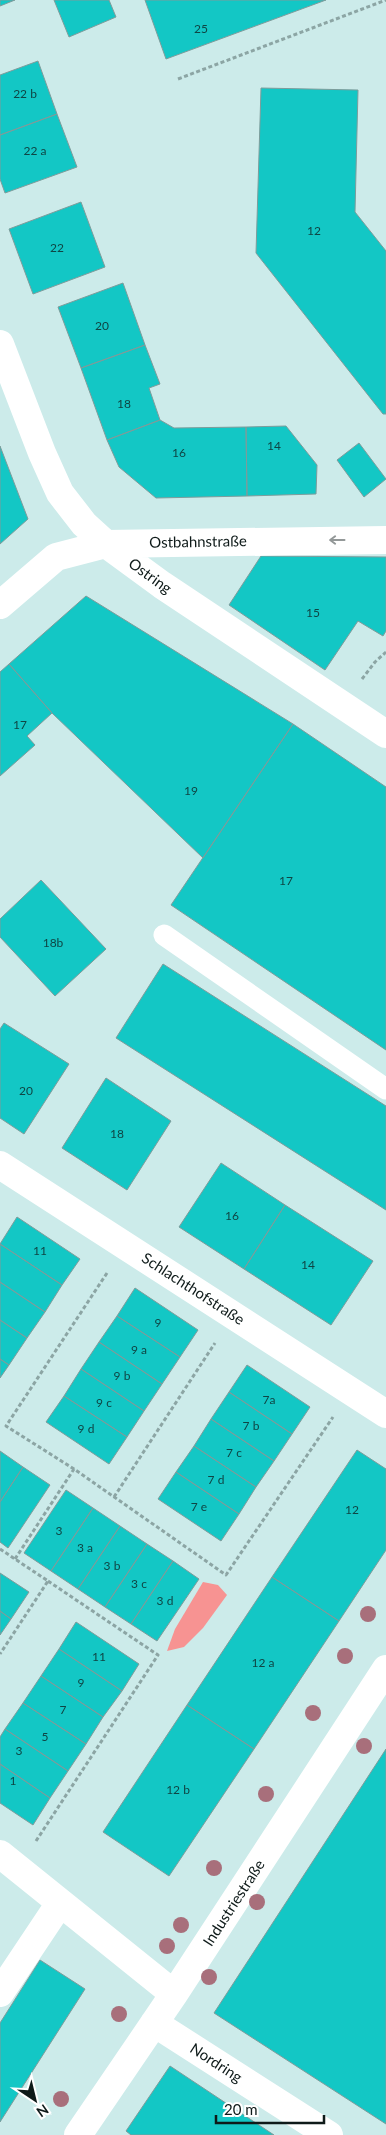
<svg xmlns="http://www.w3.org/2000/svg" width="386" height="2135" font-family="Lato,sans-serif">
	<rect width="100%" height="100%" fill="#ccebea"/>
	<!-- green -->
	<path fill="#f79392" d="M 203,1582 L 218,1585 L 227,1595 L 203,1628 L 184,1647 L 167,1651 L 175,1629 Z"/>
	<!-- building -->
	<path fill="#13c7c5" stroke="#7e9c9b" d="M 0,0 L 15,0 L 0,6 Z
		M 54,0 L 109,0 L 116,17 L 69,37 Z
		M 145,0 L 326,0 L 166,59 Z
		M 38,61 L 57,114 L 0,135 L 0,75 Z
		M 261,88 L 358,90 L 355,212 L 386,251 L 386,414 L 383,414 L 256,253 Z
		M 57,114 L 77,167 L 5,193 L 0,179 L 0,135 Z
		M 81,202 L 105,267 L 33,294 L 9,229 Z
		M 123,283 L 145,345 L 81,368 L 58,307 Z
		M 145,345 L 160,384 L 149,388 L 160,420 L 107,440 L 81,368 Z
		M 160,420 L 174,428 L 246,427 L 247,496 L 156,498 L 119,467 L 107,440 Z
		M 286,426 L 317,465 L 316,494 L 247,496 L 246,427 Z
		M 359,443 L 386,479 L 364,497 L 337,460 Z
		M 0,446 L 28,519 L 0,544 Z
		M 261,556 L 386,557 L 386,631 L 383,636 L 358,621 L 325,670 L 229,605 Z
		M 86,596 L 293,724 L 203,858 L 52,713 L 9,664 Z
		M 9,664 L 52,713 L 27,736 L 35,745 L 0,776 L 0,672 Z
		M 293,724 L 386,787 L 386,1050 L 171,905 Z
		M 41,880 L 106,949 L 55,996 L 0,937 L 0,919 Z
		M 163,964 L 386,1106 L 386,1210 L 116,1038 Z
		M 4,1023 L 69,1064 L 24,1134 L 0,1118 L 0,1029 Z
		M 106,1078 L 171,1121 L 127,1190 L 62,1148 Z
		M 221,1163 L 285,1205 L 244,1269 L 179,1227 Z
		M 285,1205 L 373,1261 L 331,1325 L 244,1269 Z
		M 17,1217 L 80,1259 L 62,1285 L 0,1244 Z
		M 0,1244 L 62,1285 L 45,1312 L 0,1282 Z
		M 0,1282 L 45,1312 L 27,1338 L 0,1320 Z
		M 135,1288 L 198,1330 L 180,1357 L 117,1316 Z
		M 117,1316 L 180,1357 L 162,1384 L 99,1342 Z
		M 0,1320 L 27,1338 L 9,1365 L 0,1359 Z
		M 99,1342 L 162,1384 L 144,1411 L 81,1369 Z
		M 0,1359 L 9,1365 L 0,1378 Z
		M 247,1365 L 310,1407 L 292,1434 L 229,1392 Z
		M 81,1369 L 144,1411 L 127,1437 L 64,1396 Z
		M 229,1392 L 292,1434 L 274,1461 L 211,1419 Z
		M 64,1396 L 127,1437 L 109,1464 L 46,1422 Z
		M 211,1419 L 274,1461 L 256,1487 L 194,1446 Z
		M 194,1446 L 256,1487 L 239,1514 L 176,1472 Z
		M 357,1450 L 386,1469 L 386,1550 L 339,1621 L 272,1577 Z
		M 0,1451 L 23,1467 L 0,1502 Z
		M 23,1467 L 50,1485 L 8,1548 L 0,1542 L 0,1502 Z
		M 176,1472 L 239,1514 L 221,1541 L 158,1499 Z
		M 66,1490 L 93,1508 L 51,1571 L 24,1553 Z
		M 93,1508 L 120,1526 L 78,1589 L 51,1571 Z
		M 120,1526 L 147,1544 L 105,1607 L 78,1589 Z
		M 147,1544 L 173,1561 L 131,1624 L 105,1607 Z
		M 173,1561 L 199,1579 L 157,1641 L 131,1624 Z
		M 0,1573 L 29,1592 L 11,1619 L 0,1611 Z
		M 272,1577 L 339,1621 L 254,1749 L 187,1705 Z
		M 0,1611 L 11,1619 L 0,1635 Z
		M 76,1622 L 139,1664 L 122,1691 L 59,1649 Z
		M 59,1649 L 122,1691 L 103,1717 L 41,1676 Z
		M 41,1676 L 103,1717 L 86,1744 L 23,1703 Z
		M 23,1703 L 86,1744 L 68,1771 L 5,1729 Z
		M 187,1705 L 254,1749 L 169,1876 L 103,1832 Z
		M 5,1729 L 68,1771 L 50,1798 L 0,1764 L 0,1737 Z
		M 386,1749 L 386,2124 L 214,2013 Z
		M 0,1764 L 50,1798 L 33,1825 L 0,1803 Z
		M 40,1960 L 85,1989 L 0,2122 L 0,2023 Z
		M 170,2066 L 274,2135 L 131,2135 L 126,2131 Z"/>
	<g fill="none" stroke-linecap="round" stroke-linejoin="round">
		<!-- path -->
		<path stroke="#8ca5a4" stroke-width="3" stroke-dasharray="4 2.5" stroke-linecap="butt" d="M 178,79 L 386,0
			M 362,679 L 375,662 L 386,652
			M 107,1273 L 6,1426 L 74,1469 L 226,1575 L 333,1417
			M 114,1497 L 215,1343
			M 0,1549 L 48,1581 L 0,1654
			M 15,1559 L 74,1469
			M 36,1841 L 158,1655 L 48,1581"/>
		<!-- service -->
		<path stroke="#fff" stroke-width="21" d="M 164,935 L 386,1089"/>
		<!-- minor -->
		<path stroke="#fff" stroke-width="28" d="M 0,344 L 42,453 L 60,493 L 84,524 L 106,544 L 162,585 L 386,734
			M 0,605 L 56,557 L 106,544 L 386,540
			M 0,1165 L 386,1414
			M 0,1854 L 174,1994
			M 0,1993 L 60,1903
			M 154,2023 L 329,2135
			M 78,2135 L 174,1994 L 386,1669"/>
	</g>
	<!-- trees -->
	<g fill="#a86f7b">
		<circle cx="368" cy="1614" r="8"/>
		<circle cx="345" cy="1656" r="8"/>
		<circle cx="313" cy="1713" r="8"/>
		<circle cx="364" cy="1746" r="8"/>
		<circle cx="266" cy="1794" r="8"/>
		<circle cx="214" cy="1868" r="8"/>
		<circle cx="257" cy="1902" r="8"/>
		<circle cx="181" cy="1925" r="8"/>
		<circle cx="167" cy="1946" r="8"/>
		<circle cx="209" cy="1977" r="8"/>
		<circle cx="119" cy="2014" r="8"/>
		<circle cx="61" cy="2099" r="8"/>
	</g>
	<!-- one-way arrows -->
	<defs><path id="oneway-shaft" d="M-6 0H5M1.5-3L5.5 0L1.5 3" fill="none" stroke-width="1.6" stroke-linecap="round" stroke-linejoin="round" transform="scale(1.25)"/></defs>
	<use stroke="#939898" href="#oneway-shaft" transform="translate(337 540) rotate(180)"/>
	<g text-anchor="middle" stroke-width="5" stroke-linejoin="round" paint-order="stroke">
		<!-- number labels -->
		<g font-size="12" fill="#0f4544">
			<text x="201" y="33">25</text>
			<text x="25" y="98">22 b</text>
			<text x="35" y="155">22 a</text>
			<text x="314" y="235">12</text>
			<text x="57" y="252">22</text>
			<text x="102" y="330">20</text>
			<text x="124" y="408">18</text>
			<text x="274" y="450">14</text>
			<text x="179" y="457">16</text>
			<text x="313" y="617">15</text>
			<text x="20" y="729">17</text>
			<text x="191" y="795">19</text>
			<text x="286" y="885">17</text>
			<text x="53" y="947">18b</text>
			<text x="26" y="1095">20</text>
			<text x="117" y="1138">18</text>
			<text x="232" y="1220">16</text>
			<text x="40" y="1255">11</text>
			<text x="308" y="1269">14</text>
			<text x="158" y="1327">9</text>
			<text x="139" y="1354">9 a</text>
			<text x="122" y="1380">9 b</text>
			<text x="269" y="1404">7a</text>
			<text x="104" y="1407">9 c</text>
			<text x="251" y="1430">7 b</text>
			<text x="86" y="1433">9 d</text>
			<text x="234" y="1457">7 c</text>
			<text x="216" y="1484">7 d</text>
			<text x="199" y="1511">7 e</text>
			<text x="352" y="1514">12</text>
			<text x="59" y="1535">3</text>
			<text x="85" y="1552">3 a</text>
			<text x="112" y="1570">3 b</text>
			<text x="139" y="1588">3 c</text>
			<text x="165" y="1605">3 d</text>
			<text x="99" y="1661">11</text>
			<text x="263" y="1667">12 a</text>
			<text x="81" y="1687">9</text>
			<text x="63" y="1714">7</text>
			<text x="45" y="1741">5</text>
			<text x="19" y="1755">3</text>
			<text x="13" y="1785">1</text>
			<text x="178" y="1794">12 b</text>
		</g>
		<!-- street labels -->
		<g font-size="15" fill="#0e1a19" stroke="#fff">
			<text transform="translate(198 542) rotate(-1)" y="5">Ostbahnstraße</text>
			<text transform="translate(150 576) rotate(36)" y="5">Ostring</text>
			<text transform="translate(193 1289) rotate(33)" y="5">Schlachthofstraße</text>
			<text transform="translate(234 1903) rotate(-57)" y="5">Industriestraße</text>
			<text transform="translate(216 2063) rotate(33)" y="5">Nordring</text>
		</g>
	</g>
	<!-- north arrow -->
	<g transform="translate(35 2100) rotate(145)" stroke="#ffffff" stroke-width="4" paint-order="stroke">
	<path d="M0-4L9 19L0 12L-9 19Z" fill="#0e1a19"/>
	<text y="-8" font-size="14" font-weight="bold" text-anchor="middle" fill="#0e1a19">N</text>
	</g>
	<!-- scale -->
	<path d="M216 2115v8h108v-8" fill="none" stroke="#0e1a19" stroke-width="2.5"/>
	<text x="224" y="2115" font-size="15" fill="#0e1a19" stroke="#ffffff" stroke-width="4" paint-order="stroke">20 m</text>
</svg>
